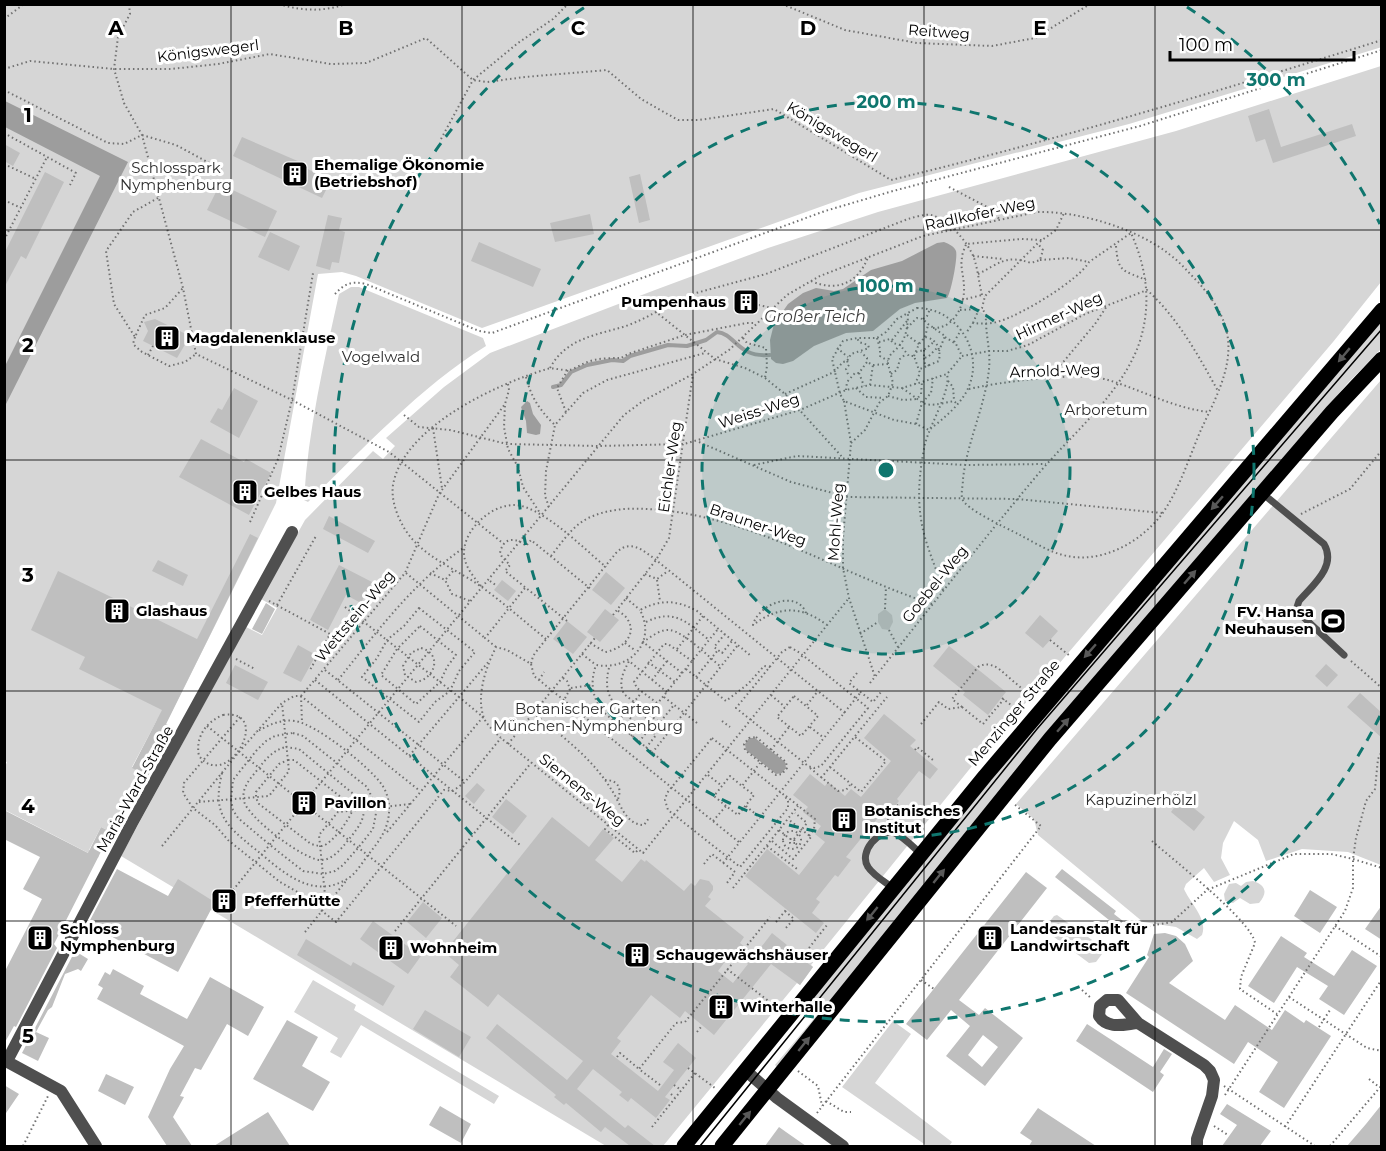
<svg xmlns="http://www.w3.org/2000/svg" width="1386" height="1151" font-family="Montserrat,sans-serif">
	<rect width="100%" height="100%" fill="#fff"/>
	<!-- green -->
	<path fill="#d6d6d6" d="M 1381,4 L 1382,47 L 1129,124 L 859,193 L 482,328 L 356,276 L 342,272 L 318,274 L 276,503 L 166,724 L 157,720 L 132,767 L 142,773 L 114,826 L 111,832 L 101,827 L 89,850 L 99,855 L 98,858 L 5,810 L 5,767 L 7,762 L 4,761 L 4,5 Z
		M 1381,66 L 1381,282 L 1333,342 L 972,766 L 811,965 L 813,967 L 800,985 L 797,983 L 663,1146 L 606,1146 L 121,856 L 246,627 L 262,635 L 277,608 L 261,599 L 305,520 L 373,451 L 383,459 L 395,446 L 386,438 L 444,387 L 490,353 L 655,290 L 768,248 L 878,212 L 1176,131 Z
		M 351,287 L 359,287 L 483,338 L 486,346 C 419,388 365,447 308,502 L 304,500 C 308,430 324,362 339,294 Z
		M 1381,319 L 1381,349 L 1347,384 L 997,793 L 778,1068 L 775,1065 L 822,1009 L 811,999 L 996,771 L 1351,358 Z
		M 1381,380 L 1381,865 L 1348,852 L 1302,849 L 1266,861 L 1258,840 L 1234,821 L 1223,843 L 1221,858 L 1230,875 L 1214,882 L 1204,868 L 1186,884 L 1184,889 C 1190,903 1208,919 1202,935 L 1197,939 L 1176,927 L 1143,922 L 1038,835 L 1034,819 L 1016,804 Z
		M 1253,881 C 1266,885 1268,893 1259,903 L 1250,904 L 1240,898 L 1233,903 L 1225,901 L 1224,894 L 1229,884 L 1236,883 L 1241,886 L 1246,882 Z
		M 1057,915 L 1102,947 L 1102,954 L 1096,962 L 1089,963 L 1050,934 L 1047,925 L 1054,916 Z
		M 313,980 L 356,1005 L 354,1010 L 499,1096 L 494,1104 L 361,1025 L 341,1058 L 330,1052 L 338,1038 L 294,1012 Z
		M 893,1021 L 911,1034 L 875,1083 L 952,1142 L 949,1146 L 927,1146 L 842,1087 Z"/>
	<!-- water -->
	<path fill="#9d9d9d" d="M 5,101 L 128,162 L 5,406 L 5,366 L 100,176 L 5,127 Z
		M 944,242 C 949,244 954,246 956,251 C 958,257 951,293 947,298 L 915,303 L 900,309 L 873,331 L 846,333 L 814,346 L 793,361 L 783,364 L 776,363 L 771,359 L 770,340 L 774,324 L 788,304 L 803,293 L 816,288 L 834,291 L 843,289 L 871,270 L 902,261 L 937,243 Z
		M 527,401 L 530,403 L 533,414 L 541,425 L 540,434 L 536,435 L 527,433 L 526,421 L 521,407 Z
		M 749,738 L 755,738 L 785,762 L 786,768 L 782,773 L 776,774 L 746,750 L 745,744 Z"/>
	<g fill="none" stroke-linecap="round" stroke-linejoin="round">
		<!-- stream -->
		<path stroke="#9d9d9d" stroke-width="4" d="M 553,387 L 561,385 L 571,372 L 587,365 L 612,360 L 623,361 L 630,356 L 668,345 L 687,346 L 706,340 L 717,332 C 736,334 737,358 770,355"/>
	</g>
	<!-- building -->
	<path fill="#bfbfbf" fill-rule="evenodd" d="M 1269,109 L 1281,147 L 1352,124 L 1356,136 L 1273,163 L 1265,139 L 1256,142 L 1248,116 Z
		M 242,137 L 300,162 L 299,165 L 331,180 L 322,198 L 233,156 Z
		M 4,144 L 20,153 L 13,166 L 4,161 Z
		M 45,172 L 64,182 L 26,259 L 21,256 L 4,288 L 4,254 Z
		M 640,174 L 650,220 L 639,223 L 629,177 Z
		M 220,184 L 277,211 L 265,237 L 207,210 Z
		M 590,214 L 594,234 L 555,242 L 550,223 Z
		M 328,215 L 342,218 L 339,230 L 345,232 L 339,263 L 332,262 L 330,270 L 316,266 Z
		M 270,232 L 300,246 L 289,271 L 258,257 Z
		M 479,242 L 541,269 L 533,287 L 471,261 Z
		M737 300a9 9 0 1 1 18 0a9 9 0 1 1-18 0Z
		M 155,319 L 190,336 L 177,358 L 143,341 L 148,331 L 144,322 Z
		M 234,388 L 258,401 L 239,438 L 210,422 L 218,408 L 222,410 Z
		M 201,439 L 244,462 L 246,459 L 271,473 L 249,515 L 179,477 Z
		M 329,516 L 375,541 L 368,553 L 323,529 Z
		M 250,534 L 258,538 L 166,724 L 174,728 L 148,776 L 132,768 L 162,710 L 79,669 L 85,657 L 31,630 L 58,571 L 197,639 Z
		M 158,560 L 188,575 L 183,586 L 152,571 Z
		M 339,565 L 372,582 L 361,603 L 346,595 L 328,630 L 310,620 Z
		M 606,572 L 625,588 L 611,605 L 592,590 Z
		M 502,580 L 516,591 L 508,601 L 494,590 Z
		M 266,603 L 275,609 L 262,634 L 252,629 Z
		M 605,609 L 619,620 L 600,642 L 587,632 Z
		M 885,609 L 892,615 L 893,622 L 889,630 L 882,629 L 878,622 L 878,614 Z
		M 1040,615 L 1058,631 L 1043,648 L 1025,633 Z
		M 567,621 L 587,637 L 573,654 L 553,639 Z
		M 298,645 L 316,655 L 301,682 L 283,673 Z
		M 949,646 L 1006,692 L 988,715 L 963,695 L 965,692 L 933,666 Z
		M 1326,664 L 1338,675 L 1327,687 L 1315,676 Z
		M 235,665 L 268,682 L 258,700 L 226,683 Z
		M 1360,693 L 1382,713 L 1382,738 L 1347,707 Z
		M 884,714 L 916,740 L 910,746 L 938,769 L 930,779 L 919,771 L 897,799 L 899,801 L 885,818 L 881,814 L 846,857 L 851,860 L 838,877 L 835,875 L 816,899 L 820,902 L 812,913 L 824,923 L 816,933 L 745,876 L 767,849 L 799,875 L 825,842 L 815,834 L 821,826 L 803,812 L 808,807 L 793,795 L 810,774 L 825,786 L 828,782 L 845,796 L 851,789 L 861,797 L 891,761 L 864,738 Z
		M 477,783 L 485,790 L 474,804 L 465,796 Z
		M 1181,798 L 1205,817 L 1194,831 L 1171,812 Z
		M 506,799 L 527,816 L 513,834 L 492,817 Z
		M 4,810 L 88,853 L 101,827 L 111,832 L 54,944 L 57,948 L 16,1027 L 14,1026 L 4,1044 L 4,973 L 42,899 L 23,889 L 40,857 L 4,839 Z
		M 552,817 L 589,847 L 603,829 L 614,838 L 595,860 L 622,882 L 641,859 L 645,862 L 646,860 L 684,891 L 691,883 L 695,886 L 700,879 L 709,881 L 713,886 L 713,890 L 708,897 L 711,899 L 705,906 L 744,937 L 740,943 L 755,955 L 772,933 L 787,945 L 785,947 L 813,967 L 800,985 L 771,964 L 714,1035 L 685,1011 L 680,1018 L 651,995 L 617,1038 L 621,1041 L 611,1054 L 658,1091 L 674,1070 L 663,1062 L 678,1043 L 696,1058 L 665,1097 L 670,1100 L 656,1118 L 631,1098 L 628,1102 L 619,1095 L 622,1092 L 593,1069 L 577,1089 L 625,1128 L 628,1125 L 655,1146 L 630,1146 L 605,1127 L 601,1132 L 566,1103 L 564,1105 L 554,1097 L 556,1095 L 486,1038 L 497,1024 L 567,1080 L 583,1061 L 498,994 L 488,1007 L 450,977 L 459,965 L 446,954 L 446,950 ZM 733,951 L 748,964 L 733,983 L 718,971 Z
		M 117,869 L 168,896 L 178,879 L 213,901 L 219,891 L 235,900 L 229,910 L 215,902 L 178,972 L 88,924 Z
		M 1062,869 L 1116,911 L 1114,914 L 1123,921 L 1114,932 L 1105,925 L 1109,920 L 1055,877 Z
		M 1026,872 L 1047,888 L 959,1000 L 979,1015 L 985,1008 L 1023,1038 L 985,1086 L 946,1056 L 970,1026 L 951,1010 L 927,1040 L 906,1024 ZM 983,1035 L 998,1047 L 982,1067 L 968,1055 Z
		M 1310,890 L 1337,907 L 1320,933 L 1294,916 Z
		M 423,902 L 442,918 L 426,938 L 407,922 Z
		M 1382,905 L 1382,940 L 1365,929 Z
		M 373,921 L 421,956 L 408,974 L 360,939 Z
		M 1165,933 L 1176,936 L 1185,944 L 1193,961 L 1169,983 L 1225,1020 L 1235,1005 L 1272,1030 L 1285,1010 L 1304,1023 L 1306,1020 L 1331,1036 L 1284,1108 L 1259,1092 L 1278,1062 L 1248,1042 L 1234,1064 L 1126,993 L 1149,957 L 1147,955 L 1154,934 Z
		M 1281,936 L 1307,953 L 1304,957 L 1334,976 L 1352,950 L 1377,966 L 1344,1015 L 1319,999 L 1328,986 L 1297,967 L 1274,1003 L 1248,986 Z
		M 306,939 L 351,966 L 353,962 L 395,986 L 383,1006 L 297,955 Z
		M 75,951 L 88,959 L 81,971 L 78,969 L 65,974 L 52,1007 L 48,1010 L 36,1032 L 49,1038 L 38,1061 L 22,1053 Z
		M 113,969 L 144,986 L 140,994 L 187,1019 L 210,977 L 264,1007 L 248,1036 L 227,1024 L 201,1070 L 195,1068 L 180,1096 L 184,1097 L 173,1117 L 192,1146 L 167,1146 L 148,1117 L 170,1069 L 184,1046 L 97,999 L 103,988 L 98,985 L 105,972 L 110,975 Z
		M 425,1010 L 471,1037 L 459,1057 L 413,1029 Z
		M 287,1020 L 318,1037 L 302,1066 L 330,1082 L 313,1111 L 253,1079 Z
		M 1087,1024 L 1153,1067 L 1164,1049 L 1172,1054 L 1160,1072 L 1164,1075 L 1153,1092 L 1076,1041 Z
		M 106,1074 L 134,1087 L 125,1105 L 98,1091 Z
		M 4,1085 L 19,1094 L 4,1116 Z
		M 1227,1104 L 1271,1131 L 1260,1146 L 1222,1146 L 1237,1125 L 1220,1114 Z
		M 1382,1104 L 1382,1146 L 1347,1146 L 1366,1124 Z
		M 440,1106 L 471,1124 L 461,1143 L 429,1125 Z
		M 1038,1108 L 1096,1146 L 1029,1146 L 1032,1141 L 1020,1133 Z
		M 268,1112 L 290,1146 L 214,1146 Z
		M 779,1127 L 786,1132 L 806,1146 L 765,1146 Z"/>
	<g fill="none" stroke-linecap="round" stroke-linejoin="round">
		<!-- path -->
		<path stroke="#717171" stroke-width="2" stroke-dasharray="1.5 3" stroke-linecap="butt" d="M 129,4 L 130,14 L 118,37 L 114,69 L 124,103 L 142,135 L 183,288 L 196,354 L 292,400 L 389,452 L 504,544
			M 279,4 C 302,11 323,12 346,4
			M 782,4 L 845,30 L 917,43 L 992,46 L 1035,38 L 1090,4
			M 4,19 L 24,4
			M 4,69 L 30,61 L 114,69 L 171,69 L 218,64 L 270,54 L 331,64 L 366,63 L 426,38 L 473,80 L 487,82 L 525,77 L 607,70 L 641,99 L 678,120 L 699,120 L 774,109 L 891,180 C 1057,140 1219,91 1382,40
			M 4,90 L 108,143 L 124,144 L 142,135 L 176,145 L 224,171
			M 4,133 L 76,173 L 70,185
			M 441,139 L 473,80 L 518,43 L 553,19 L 568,4
			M 4,164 L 36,179
			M 949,187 L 993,210 L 999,219
			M 158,198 L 133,212 L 106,251 L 114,304 L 135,337 L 145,315 L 165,308 L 183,288
			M 4,200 L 21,208
			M 4,240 L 47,157
			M 1116,246 C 1118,273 1123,270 1146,280
			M 973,256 L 1003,259
			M 1040,260 L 1069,258 L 1089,262
			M 978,274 C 999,264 1005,254 1031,263 L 1040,260 L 1043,250 L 1039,245
			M 811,281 C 836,292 858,284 868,257
			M 335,294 C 345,283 352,281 366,284 L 479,331 L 492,333 L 825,211 L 893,191 L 1140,126 L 1382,50
			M 962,300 L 982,295
			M 754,304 L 772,308
			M 917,308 C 956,308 984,350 969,386 C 962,404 944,418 929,430 L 916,424 L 894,420 L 844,401 L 840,394 L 832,359 L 843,341 L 857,338 L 877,338 L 886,332 L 897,319 Z
			M 960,310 L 978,309
			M 656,312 L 696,293 L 766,274 L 908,219 C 915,217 924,214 931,215 C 948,219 968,242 974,258 C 978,270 979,283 982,295 L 985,296
			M 923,319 L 927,316 L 930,309
			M 973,323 L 979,309 L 982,308 L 985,296 L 1038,243 L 1056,230 L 1064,213
			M 907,328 L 917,318 L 923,319 L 928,324 L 945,336 L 939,351
			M 933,328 C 954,329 965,305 964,287 C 964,277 960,267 962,258 C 962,253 965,248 966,244 L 1021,239 L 1042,240
			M 907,335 L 919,344
			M 135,337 L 133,344 L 142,352 L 169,366 L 185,362 L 196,354
			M 925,337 L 928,325
			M 945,337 L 956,344 L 962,356
			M 743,338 L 747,343 L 766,348 L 767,366 L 765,378
			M 877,338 L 880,349 L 880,356 L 888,361
			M 892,340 L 907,321
			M 879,342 L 890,339 L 893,343 L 900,345 L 909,356 L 914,356 L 920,373 L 915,384
			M 954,342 L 961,330
			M 837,348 L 848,357
			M 924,350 L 924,358 L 928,357 L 937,348
			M 916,352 L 924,350 L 935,341
			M 148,355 L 153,346
			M 914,356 L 919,344 L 925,337 C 937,339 941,349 939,361 L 920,369
			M 962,356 L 989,351 L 1007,351 L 1028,345 L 1085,314 L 1147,290 C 1178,318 1198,355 1218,391
			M 924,358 L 925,364 L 930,366
			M 847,361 L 849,365 L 846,369 L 849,377
			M 888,364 C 888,353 894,353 900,345 C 907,336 908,323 908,312
			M 550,368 C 566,338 597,335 626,326 C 637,322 647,317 656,312 L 715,359 L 745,368 L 765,378 L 785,394 L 844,459
			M 859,373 L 864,386
			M 891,374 L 897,370 L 900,359 L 906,354
			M 526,377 C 531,397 540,411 555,425
			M 1049,379 L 1095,324 L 1107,306
			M 948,381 L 953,387 L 954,400
			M 508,384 L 509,390 L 505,404 L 504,427 L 508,449 L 518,467 L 523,487 L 540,513
			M 870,385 L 873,365
			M 856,388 L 866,397 L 884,398
			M 902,388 C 929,406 920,408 954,401 L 957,404
			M 969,389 C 1000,382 1079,371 1108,380 C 1142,390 1173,408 1209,412
			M 846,390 L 847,382 L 855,373 L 859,373 L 867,362 L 867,358 L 861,352
			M 785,394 L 834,372 L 843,362 L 847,361 L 851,354 L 869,348 L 868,345 L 859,342 L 857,338
			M 888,396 L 903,400 L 917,399 L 921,394 L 922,382
			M 844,401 L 851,443 L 843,538 L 843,568 L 849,598 L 875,677
			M 566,412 L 557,388 L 568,370
			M 404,415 L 419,427 L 450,430 L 507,444 L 598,446 L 684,444 L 800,410 L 846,390 L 870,385 L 902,388 L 922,382 L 947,374 L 962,356
			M 916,424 L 922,403 L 931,393 L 933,378
			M 433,428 L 442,488
			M 699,442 L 791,482 L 848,497 L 1017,499 L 1162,513
			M 851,443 L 865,430 L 879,403 L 888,396 L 893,383 L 888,364 L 873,365 L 867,362
			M 754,465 L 797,456 L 965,465 L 1046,464
			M 549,507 L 545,496 L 546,471 L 555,425 L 583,393 L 607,380 L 705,353
			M 1301,514 L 1350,489 L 1382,450
			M 250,522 L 278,459 L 292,400 L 313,273
			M 551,556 C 563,541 574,523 593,516 C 615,507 639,508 661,510 C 758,520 841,574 932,604
			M 406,573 L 485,638
			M 430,573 L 445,580 L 452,594 L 470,601
			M 645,574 L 657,579 L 668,571
			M 446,579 L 454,570
			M 657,580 L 660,601
			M 490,581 L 497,586
			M 481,586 C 473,576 465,567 464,554 C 463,527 499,497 525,507 C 553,517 582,547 606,567
			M 943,590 C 936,567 924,542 921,519 C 917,494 920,468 925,444 C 930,424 951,391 947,374
			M 626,598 L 640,610
			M 269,601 L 330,634 L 310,670
			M 277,605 L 316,536
			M 345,607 L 459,697 L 490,660 L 496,647 L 507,650 L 531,664 L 533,656 L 539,648 L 616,553 C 630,538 644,551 656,560 L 845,713
			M 419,608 L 475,652 L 459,671 L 450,691 L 435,702 L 419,722 L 362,677 L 377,658 L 387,640 L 404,626 Z
			M 885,609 L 886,587
			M 806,613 C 797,589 758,604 753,625 C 779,606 800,605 827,625
			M 613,615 L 656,560 L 669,538 L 693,374
			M 567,621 L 505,571 L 510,565 L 502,557 L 500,553 C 503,537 516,537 526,546 L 531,540 L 592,590
			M 646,622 C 674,608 687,622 709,640
			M 420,626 L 456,655 L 447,667 L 440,682 L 416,704 L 381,675 L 397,649 Z
			M 889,630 L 898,647
			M 725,634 L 714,647 L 722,653 L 732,641
			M 860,634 L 878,622
			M 546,639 C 525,622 505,604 483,588 C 456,568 418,556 402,524 C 396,513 391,498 393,485 C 403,427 497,384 547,369 C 554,367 562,371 569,370 C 575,369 580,365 585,363 C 596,358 610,358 621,358 L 628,354 L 685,335 L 747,323 L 756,323
			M 1050,640 L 1070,656
			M 590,643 L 605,652 C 619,650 638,637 628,620 C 626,616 621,613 617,610
			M 625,643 L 636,651
			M 496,647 L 485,638 L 525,588
			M 790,647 L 800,653 L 868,708 L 821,766 L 814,768 L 808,766 L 736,708 L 782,652 Z
			M 421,648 C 443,654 435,679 416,682 L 405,675 L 403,666 L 411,653 Z
			M 677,649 L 703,616
			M 582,654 L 596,665
			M 236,659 L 255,669
			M 1351,661 L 1382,688
			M 648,662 L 675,682
			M 489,663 C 483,678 478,699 483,715 C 485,724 495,732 501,738 L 643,853 L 849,598
			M 531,664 L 534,676 L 539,680 L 740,843
			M 609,668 C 601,699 618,708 640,726
			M 686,669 L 726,701 L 748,684 L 764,666 L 770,667
			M 325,670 L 465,782
			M 682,673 L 643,642 C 651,637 660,629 670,630 C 684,632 709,657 721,667
			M 857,673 L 849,683 L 873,702 L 881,692
			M 696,677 L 718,650
			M 563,678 L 567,681 L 570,689 L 564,700
			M 315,680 L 520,845
			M 338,680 C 377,632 413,582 465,547
			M 539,680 L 544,672
			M 652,680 L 667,661
			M 870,683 C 926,613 981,542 1039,473 C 1073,433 1121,394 1139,344 C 1152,305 1147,269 1131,233 L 1089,262 C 1079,280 1021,315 1000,321 C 991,324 982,324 973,323 L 966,333
			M 571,688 L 592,685
			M 667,692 L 629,661 C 623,673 618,682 624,694 L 670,731
			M 771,695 L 785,707
			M 301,696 L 405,573 L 439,494 L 505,404
			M 301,696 L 302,722
			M 794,696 L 818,716 L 801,736 L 777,717 Z
			M 664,697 L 697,723
			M 1002,698 L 1021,713
			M 657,703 L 637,688 L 634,682 L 664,644 L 668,644 L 692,661
			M 807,705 L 818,691
			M 962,707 L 952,699 L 978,667 C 985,663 990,664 998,668 L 1034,699
			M 533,713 C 561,735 592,758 611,789 C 620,802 625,825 644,825 L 649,818
			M 223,715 C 274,708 228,793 199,756 C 195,737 206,722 223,715 Z
			M 240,717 L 184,783 L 183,793 L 193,808 L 215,825 L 228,840 L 280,882 L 299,893 L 336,922 L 444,790 L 453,791 L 465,782 L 501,738
			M 722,721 L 730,727
			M 616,724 L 642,692
			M 921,724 L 939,702 L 948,709 L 962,707 L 983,724 L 1004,699
			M 207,726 L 293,795
			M 810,727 L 824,738
			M 652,732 L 674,705
			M 293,733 L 303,736 L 367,787 L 377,808 L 373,829 L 358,848 L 343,865 L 335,871 L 323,874 L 303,871 L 270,845 L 238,818 L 233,810 L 231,800 L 233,780 L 256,751 L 266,741 L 275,736 Z
			M 631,736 L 718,629
			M 756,737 L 786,762 L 787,768 L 782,774 L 776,775 L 745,750 L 744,744 L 749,738 Z
			M 712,738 L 784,795 L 788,801 L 788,808 L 740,867 L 668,810 L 665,800 L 667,793 Z
			M 639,742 L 649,729 L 656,735 L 646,748
			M 508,744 L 595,638
			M 286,747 L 299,749 L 362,801 C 367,817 360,825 350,838 C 343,846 335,859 322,860 C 306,862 247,817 244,801 C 241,788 250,779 258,769 C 266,759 273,750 286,747 Z
			M 771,750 L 789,727
			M 915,750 L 917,747 L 933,760
			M 652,753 L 738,645
			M 288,760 L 294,760 L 347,802 L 352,811 C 349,820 332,844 322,846 C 318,846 315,845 311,844 L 259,804 L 256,798 L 256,792 L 279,764 Z
			M 665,763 L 602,711 C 592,696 590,682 596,665 C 630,671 657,642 640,610 C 661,599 677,600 697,611 L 751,656
			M 830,767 L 861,792 L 886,761 L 855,737
			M 810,768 L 838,791 L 846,790 L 850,785
			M 222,773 C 212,813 225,825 255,849 C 281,870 311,901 347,879 C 355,875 362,863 368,855 C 380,840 390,827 389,807 C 389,800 386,790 382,785 C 370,767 316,724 295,721 C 280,719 269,725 256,732
			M 708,775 L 722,786
			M 821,778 L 887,697
			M 605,780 C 618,780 622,788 618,799
			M 313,792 L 624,415 L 643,401 L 693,374 L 729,350 L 787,295 L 820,276 L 923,236 L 1037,212 C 1078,211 1136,228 1169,254 C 1180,262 1188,272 1198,282 C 1211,297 1223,313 1227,333 C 1234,367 1214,401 1200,432 C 1189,458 1179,490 1162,514 C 1140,543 1100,565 1063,555 C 1047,551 1032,541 1018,534 C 1007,528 964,509 962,498 C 961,492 963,485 963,479 C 967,442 985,407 989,369 C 991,351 985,333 986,315 L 982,308
			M 786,796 L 815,819 L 814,829 L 809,836
			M 199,802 L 269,796 L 289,771 L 282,703
			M 726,806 L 714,796 L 730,776 L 742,786
			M 746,806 L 760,818
			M 315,813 L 456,926
			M 713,821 L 726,806 L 738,815 L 754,795 L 742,786 L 760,763
			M 885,824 L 898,806 L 896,804
			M 608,825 L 605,829 L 635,853 L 639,849
			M 779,830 L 790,839
			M783 840a9 9 0 1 1 18 0a9 9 0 1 1-18 0Z
			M 387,832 L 483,717 L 459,697 L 409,756
			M 794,839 L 807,823 L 795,813
			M 772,841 L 793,859 L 811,837 L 788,819
			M 1152,841 C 1172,859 1252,921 1255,943 L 1241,977 L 1240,989 L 1277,1014
			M 795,843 L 790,843 L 790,839 L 794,839 L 795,843 L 799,846
			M 162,846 L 239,752 L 282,703 L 294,696 L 301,696 L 420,791
			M 767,846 L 797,869
			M 723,863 L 861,692
			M 704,864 L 712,854 L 735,872 L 727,883
			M 733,888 L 798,806
			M 233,890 L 294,815 L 293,795 L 313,792 L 315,813 L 294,815
			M 326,905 L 319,835 L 338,812 L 410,804
			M 785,911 L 794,919 L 785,929
			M 776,922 L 786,910
			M 1335,926 L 1382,957
			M 395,931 L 531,763
			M 305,932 L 346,881
			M 1132,933 L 1149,926 L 1172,922 L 1207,890 L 1294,854 L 1331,854 L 1353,859 L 1382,868
			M 809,948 L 827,925
			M 727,969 L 779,1009
			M 921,980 L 934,989
			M 1082,990 L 1091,998
			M 1289,997 L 1367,1048 L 1382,1051
			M 1319,1027 L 1330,1010
			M 697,1032 L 701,1027
			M 617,1057 L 620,1053 L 639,1069
			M 688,1068 L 715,1088
			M 798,1071 L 818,1086 L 822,1106
			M 1369,1079 L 1379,1087
			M 660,1085 L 639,1069 L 676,1023 L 685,1022 L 770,917
			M 674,1085 L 681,1090
			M 1224,1086 L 1315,1146
			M 671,1094 L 675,1098
			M 1225,1095 L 1345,911 L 1353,888 L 1353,859 L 1356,838 L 1366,801 L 1375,789 L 1378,759 L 1382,751
			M 826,1101 L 844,1112 L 851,1112
			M 817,1113 L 1041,826 L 1014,804
			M 1214,1126 L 1228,1135
			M 652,1127 L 695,1073
			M 1285,1127 L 1382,979
			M 23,1146 L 48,1096
			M 1330,1146 L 1382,1085"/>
		<!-- lane -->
		<path stroke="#4f4f4f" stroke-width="7" d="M 1262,493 L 1324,544 C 1337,566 1313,585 1299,601 L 1297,607 L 1299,613 L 1344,655
			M 893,888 C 885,882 873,875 868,867 C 858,852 879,828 895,833 C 904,837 914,848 921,854"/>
		<!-- street -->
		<path stroke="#4f4f4f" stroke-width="12" d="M 1138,1023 C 1125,1024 1108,1030 1099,1016 L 1100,1006 L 1107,1000 L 1118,1000 L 1138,1023 L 1204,1065 L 1210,1071 L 1214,1080 L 1212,1096 L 1197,1139 L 1197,1146
			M 4,1060 L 61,1091 L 96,1146
			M 7,1061 L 132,823 L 292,532
			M 745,1070 L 777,1098 L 843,1146"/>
		<!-- primary -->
		<path stroke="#000" stroke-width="15" d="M 684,1146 L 985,776 L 1382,310
			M 722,1146 L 1050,739 L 1332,412 L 1382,359"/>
		<!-- tram -->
		<path stroke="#000" stroke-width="1.5" d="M 700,1146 L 1037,729 L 1382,329"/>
	</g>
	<!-- one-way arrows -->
	<defs><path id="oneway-solid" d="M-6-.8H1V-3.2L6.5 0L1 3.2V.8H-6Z" transform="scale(1.5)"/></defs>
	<g fill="#595959">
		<use href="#oneway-solid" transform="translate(1344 355) rotate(130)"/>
		<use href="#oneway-solid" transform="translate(1217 503) rotate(131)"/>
		<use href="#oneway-solid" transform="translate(1190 577) rotate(-49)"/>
		<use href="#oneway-solid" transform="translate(1090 651) rotate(131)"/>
		<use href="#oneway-solid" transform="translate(1063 725) rotate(-49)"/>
		<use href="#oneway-solid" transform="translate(939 876) rotate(-51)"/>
		<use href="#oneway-solid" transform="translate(872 914) rotate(129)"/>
		<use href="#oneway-solid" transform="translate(804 1044) rotate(-51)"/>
		<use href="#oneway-solid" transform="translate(745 1118) rotate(-51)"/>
	</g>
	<!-- grid -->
	<path fill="none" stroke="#000" stroke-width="1.5" stroke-opacity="0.55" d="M 231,4 L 231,1146M 462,4 L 462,1146M 693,4 L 693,1146M 924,4 L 924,1146M 1155,4 L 1155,1146M 4,230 L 1382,230M 4,460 L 1382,460M 4,691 L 1382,691M 4,921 L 1382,921"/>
	<!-- distance rings -->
	<circle cx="886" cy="470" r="184" fill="#0f766e" fill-opacity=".12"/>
	<g fill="none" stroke="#0f766e" stroke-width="3" stroke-dasharray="10 8">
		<circle cx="886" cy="470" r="184"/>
		<circle cx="886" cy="470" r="368"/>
		<path d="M1380 716A552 552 0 1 1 585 7M1187 7A552 552 0 0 1 1380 224"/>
	</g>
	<!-- icons -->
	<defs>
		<g id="building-square" transform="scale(1.35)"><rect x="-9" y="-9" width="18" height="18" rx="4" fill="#000" stroke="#fff"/><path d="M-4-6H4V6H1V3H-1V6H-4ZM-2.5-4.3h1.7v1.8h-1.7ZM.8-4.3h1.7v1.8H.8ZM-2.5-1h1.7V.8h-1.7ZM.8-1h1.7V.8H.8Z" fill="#fff"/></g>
		<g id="stadium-square" transform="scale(1.35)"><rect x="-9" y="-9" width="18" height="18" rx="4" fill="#000" stroke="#fff"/><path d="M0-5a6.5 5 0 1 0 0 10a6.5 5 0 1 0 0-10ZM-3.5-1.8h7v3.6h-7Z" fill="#fff"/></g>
	</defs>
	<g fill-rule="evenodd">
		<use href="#building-square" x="295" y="174"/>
		<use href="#building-square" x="746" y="302"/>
		<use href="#building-square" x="167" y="338"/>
		<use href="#building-square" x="245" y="492"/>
		<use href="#building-square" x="117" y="611"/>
		<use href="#stadium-square" x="1333" y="621"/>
		<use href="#building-square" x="304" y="803"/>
		<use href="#building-square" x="844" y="820"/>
		<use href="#building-square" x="224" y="901"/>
		<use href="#building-square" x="40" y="938"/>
		<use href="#building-square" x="990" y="938"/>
		<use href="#building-square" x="391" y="948"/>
		<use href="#building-square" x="637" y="955"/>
		<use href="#building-square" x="721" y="1007"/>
	</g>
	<g text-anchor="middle" stroke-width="6" stroke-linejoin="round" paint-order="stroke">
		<!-- street labels -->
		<g font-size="15" fill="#000" stroke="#fff">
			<text transform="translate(939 32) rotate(4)" y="5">Reitweg</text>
			<text transform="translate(208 51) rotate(-7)" y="5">Königswegerl</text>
			<text transform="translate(832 132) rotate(31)" y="5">Königswegerl</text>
			<text transform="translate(980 214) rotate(-12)" y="5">Radlkofer-Weg</text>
			<text transform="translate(1059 316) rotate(-25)" y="5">Hirmer-Weg</text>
			<text transform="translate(1055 371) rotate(-2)" y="5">Arnold-Weg</text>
			<text transform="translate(759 411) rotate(-18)" y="5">Weiss-Weg</text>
			<text transform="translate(670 467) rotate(-82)" y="5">Eichler-Weg</text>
			<text transform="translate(836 522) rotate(-86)" y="5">Mohl-Weg</text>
			<text transform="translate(758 525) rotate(19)" y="5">Brauner-Weg</text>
			<text transform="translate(935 584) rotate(-51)" y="5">Goebel-Weg</text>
			<text transform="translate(355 616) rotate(-50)" y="5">Wettstein-Weg</text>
			<text transform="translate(1014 713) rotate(-50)" y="5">Menzinger Straße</text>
			<text transform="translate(135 789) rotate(-61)" y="5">Maria-Ward-Straße</text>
			<text transform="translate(582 790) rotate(39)" y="5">Siemens-Weg</text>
		</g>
		<!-- poi labels -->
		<g font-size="15" font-weight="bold" fill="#000" stroke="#fff" text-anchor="start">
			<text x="314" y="170">Ehemalige Ökonomie<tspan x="314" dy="17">(Betriebshof)</tspan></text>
			<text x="726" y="307" text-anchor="end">Pumpenhaus</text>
			<text x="186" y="343">Magdalenenklause</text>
			<text x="264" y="497">Gelbes Haus</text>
			<text x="136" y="616">Glashaus</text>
			<text x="1314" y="617" text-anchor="end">FV. Hansa<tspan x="1314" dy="17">Neuhausen</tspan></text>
			<text x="324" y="808">Pavillon</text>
			<text x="864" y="816">Botanisches<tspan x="864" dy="17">Institut</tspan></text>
			<text x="244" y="906">Pfefferhütte</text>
			<text x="60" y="934">Schloss<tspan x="60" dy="17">Nymphenburg</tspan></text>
			<text x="1010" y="934">Landesanstalt für<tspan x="1010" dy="17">Landwirtschaft</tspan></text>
			<text x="410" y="953">Wohnheim</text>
			<text x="656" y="960">Schaugewächshäuser</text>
			<text x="740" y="1012">Winterhalle</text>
		</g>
		<!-- park labels -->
		<g font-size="15" fill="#2d2d2d" stroke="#fff">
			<text x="176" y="173">Schlosspark<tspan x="176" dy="17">Nymphenburg</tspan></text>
			<text x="381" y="362">Vogelwald</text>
			<text x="1106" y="415">Arboretum</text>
			<text x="588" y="714">Botanischer Garten<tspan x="588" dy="17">München-Nymphenburg</tspan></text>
			<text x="1141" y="805">Kapuzinerhölzl</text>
		</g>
		<!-- water labels -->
		<g font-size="16" font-style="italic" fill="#3e3e3e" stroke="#fff">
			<text x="815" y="322">Großer Teich</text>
		</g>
	</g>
	<g font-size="20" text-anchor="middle" font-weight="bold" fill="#000" stroke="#fff" stroke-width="6" stroke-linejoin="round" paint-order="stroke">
		<text x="116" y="35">A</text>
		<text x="346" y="35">B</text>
		<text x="578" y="35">C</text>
		<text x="808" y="35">D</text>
		<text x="1040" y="35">E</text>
		<text x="28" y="122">1</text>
		<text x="28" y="352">2</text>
		<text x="28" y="582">3</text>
		<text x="28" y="813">4</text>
		<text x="28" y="1043">5</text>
	</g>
	<circle cx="886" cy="470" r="9" fill="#0f766e" stroke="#fff" stroke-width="3"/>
	<g font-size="18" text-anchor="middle" font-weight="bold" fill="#0f766e" stroke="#fff" stroke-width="6" stroke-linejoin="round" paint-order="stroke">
		<text x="1276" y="86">300 m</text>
		<text x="886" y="108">200 m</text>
		<text x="886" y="292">100 m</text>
	</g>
	<!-- border -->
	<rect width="1386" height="1151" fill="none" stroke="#000000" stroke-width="12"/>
	<!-- scale -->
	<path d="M1170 51v9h184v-9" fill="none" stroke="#000000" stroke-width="3"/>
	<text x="1179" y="51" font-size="18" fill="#000000" stroke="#ffffff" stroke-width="4.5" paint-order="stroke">100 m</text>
</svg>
